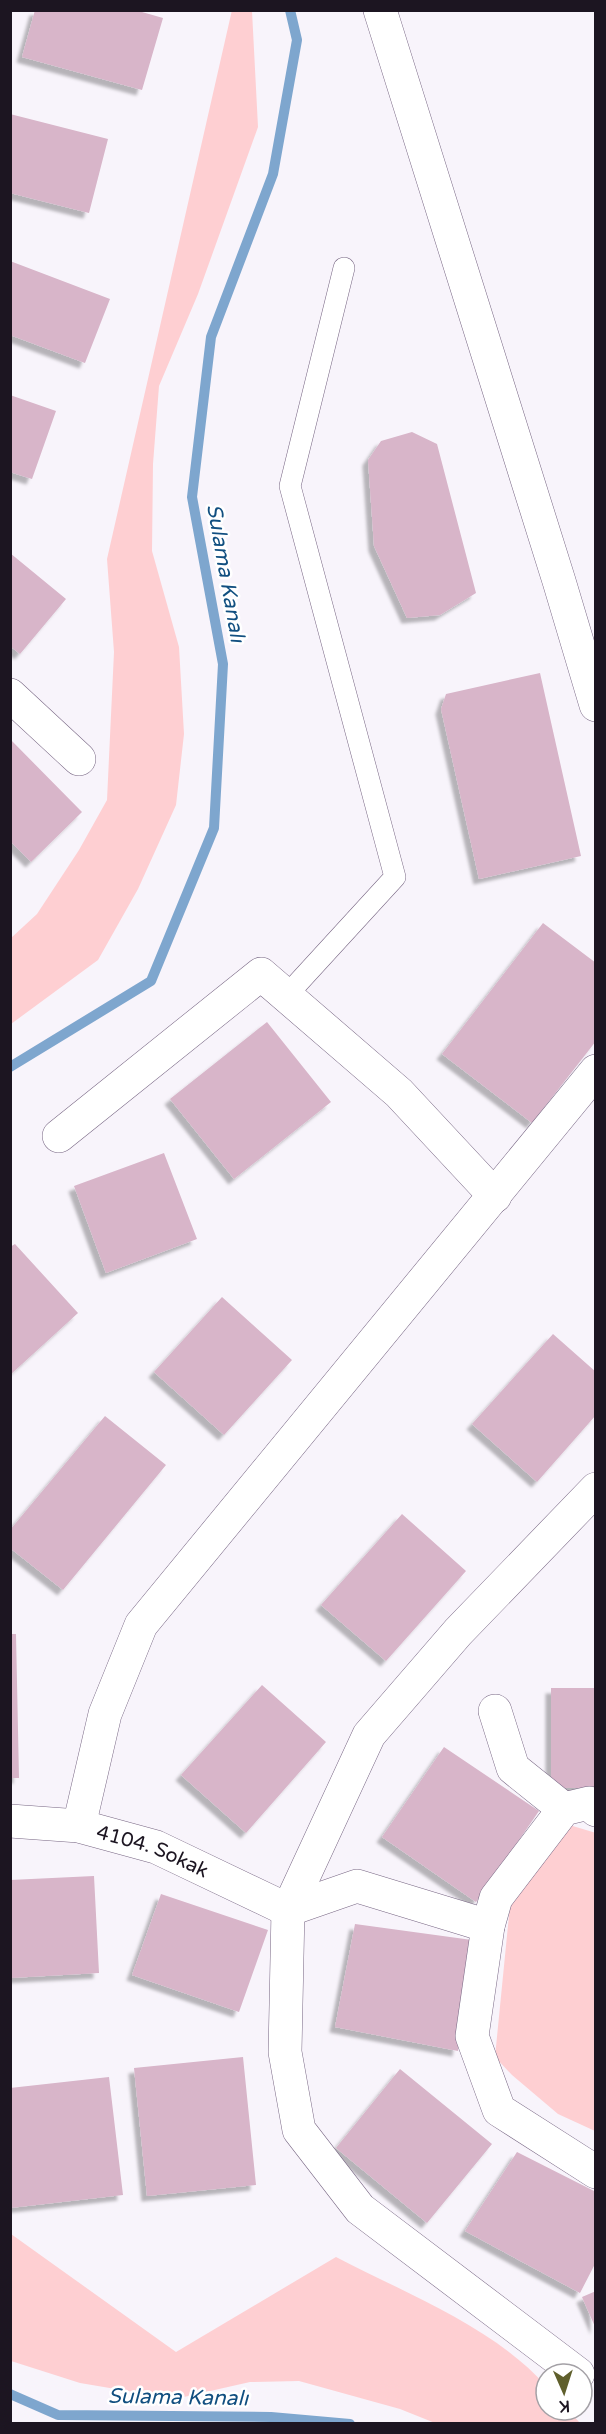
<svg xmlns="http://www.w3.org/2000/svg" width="606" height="2434" font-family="'Varela Round',sans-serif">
	<defs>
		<filter id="shadow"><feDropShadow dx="-5.5" dy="5.5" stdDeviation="1.5" flood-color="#0004"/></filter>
	</defs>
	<rect width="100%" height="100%" fill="#f8f4fb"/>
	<!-- green -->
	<path fill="#fecfd2" d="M 232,10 L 252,11 L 258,127 L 198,294 L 159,386 L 153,464 L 152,551 L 179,647 L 184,734 L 176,805 L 138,889 L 98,960 L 11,1024 L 11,938 L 37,914 L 79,850 L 107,800 L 114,652 L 107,559 Z
		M 566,1824 L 596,1833 L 595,2131 L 558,2114 L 512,2075 L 495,2057 L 513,1875 Z
		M 11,2234 L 176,2352 L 336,2257 C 405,2293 494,2327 546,2386 L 546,2410 L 568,2410 L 580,2423 L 435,2423 L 400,2409 L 299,2381 L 250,2382 L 175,2399 L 80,2383 L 11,2361 Z"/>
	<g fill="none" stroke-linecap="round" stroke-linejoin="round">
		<!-- stream -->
		<path stroke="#7ea6ce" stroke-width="10" d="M 10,1067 L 151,981 L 214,828 L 223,664 L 192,497 L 211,337 L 273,174 L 297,40 L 290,10
			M 10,2394 L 58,2415 L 271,2417 L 350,2424"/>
	</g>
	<!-- building -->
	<path fill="#d8b5c9" filter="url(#shadow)" d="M 35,10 L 135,10 L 163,18 L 142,90 L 22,57 Z
		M 10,114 L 108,139 L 89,213 L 10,193 Z
		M 10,261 L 110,299 L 85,363 L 10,335 Z
		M 10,395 L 56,411 L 32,479 L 10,472 Z
		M 412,432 L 437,444 L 476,593 L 440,615 L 407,618 L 374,546 L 368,460 L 381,441 Z
		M 10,553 L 66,599 L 20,654 L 10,646 Z
		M 540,673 L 581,856 L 479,879 L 441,709 L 446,694 Z
		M 10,739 L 82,812 L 31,862 L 10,841 Z
		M 543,923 L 596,963 L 596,1041 L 532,1123 L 442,1054 Z
		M 267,1022 L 331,1102 L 234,1179 L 170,1099 Z
		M 164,1153 L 197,1239 L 106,1273 L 74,1186 Z
		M 15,1244 L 78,1313 L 10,1375 L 10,1247 Z
		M 222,1297 L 292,1360 L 224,1435 L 154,1372 Z
		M 553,1334 L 596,1372 L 596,1415 L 537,1482 L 472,1424 Z
		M 105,1416 L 166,1465 L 63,1590 L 10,1548 L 10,1530 Z
		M 402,1514 L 466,1571 L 386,1661 L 321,1605 Z
		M 10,1634 L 16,1634 L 19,1778 L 10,1778 Z
		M 262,1685 L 326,1742 L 246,1833 L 181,1775 Z
		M 551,1688 L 596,1688 L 596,1788 L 551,1788 Z
		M 444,1747 L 539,1811 L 476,1902 L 382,1837 Z
		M 94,1876 L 99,1973 L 10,1978 L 10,1880 Z
		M 161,1894 L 268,1930 L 239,2012 L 132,1975 Z
		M 355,1924 L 472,1940 L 458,2051 L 335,2027 Z
		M 243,2057 L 256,2185 L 147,2196 L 134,2068 Z
		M 400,2069 L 492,2144 L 427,2223 L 336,2148 Z
		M 109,2077 L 123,2195 L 10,2208 L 10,2088 Z
		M 517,2152 L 596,2192 L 596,2262 L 580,2293 L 465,2231 Z
		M 596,2291 L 596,2329 L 582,2297 Z"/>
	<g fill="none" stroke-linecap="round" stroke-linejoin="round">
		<!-- service casing -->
		<g stroke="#786784" stroke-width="22">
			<path id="service" d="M 286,996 L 395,877 L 290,486 L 344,268"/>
		</g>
		<!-- minor casing -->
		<g stroke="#786784" stroke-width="34">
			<g id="minor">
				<path d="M 380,10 L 559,581 L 596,705"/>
				<path d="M 10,695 L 79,759"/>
				<path d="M 59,1136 L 261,974 L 399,1093 L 495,1196"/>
				<path d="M 495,1711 L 513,1768 L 564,1809"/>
				<path d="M 596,1810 L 589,1803 L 564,1809 L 496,1898 L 488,1926 L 472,2036 L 499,2110 L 596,2172"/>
				<path id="s1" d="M 10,1821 L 79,1826 L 156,1847 L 288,1910"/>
				<path d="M 79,1826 L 105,1714 L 141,1625 L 596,1071"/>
				<path d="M 288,1910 L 357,1886 L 488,1926"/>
				<path d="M 578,2374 L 360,2209 L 299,2130 L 285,2052 L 288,1910 L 369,1735 L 458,1632 L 596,1489"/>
			</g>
		</g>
		<!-- service -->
		<use href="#service" stroke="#fff" stroke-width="21"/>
		<!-- minor -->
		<use href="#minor" stroke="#fff" stroke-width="33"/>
	</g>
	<g text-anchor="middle" stroke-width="5" stroke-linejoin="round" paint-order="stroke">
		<!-- street labels -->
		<g font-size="20" fill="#1c1521" stroke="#fff">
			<text dy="7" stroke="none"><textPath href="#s1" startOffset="147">4104. Sokak</textPath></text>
		</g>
		<!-- water labels -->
		<g font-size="21" font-style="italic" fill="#114f80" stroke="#fff">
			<text transform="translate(226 573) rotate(80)" y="7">Sulama Kanalı</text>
			<text transform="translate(178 2397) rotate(1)" y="7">Sulama Kanalı</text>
		</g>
	</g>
	<!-- border -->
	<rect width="606" height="2434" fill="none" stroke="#1c1521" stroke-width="24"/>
	<!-- north arrow -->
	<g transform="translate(564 2392) rotate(177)"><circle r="28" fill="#ffffff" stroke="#a4a1a6" stroke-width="1.5"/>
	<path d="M0-4.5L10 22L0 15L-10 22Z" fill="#5f5f2c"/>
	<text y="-9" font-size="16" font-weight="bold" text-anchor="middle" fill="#1c1521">K</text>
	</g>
</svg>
